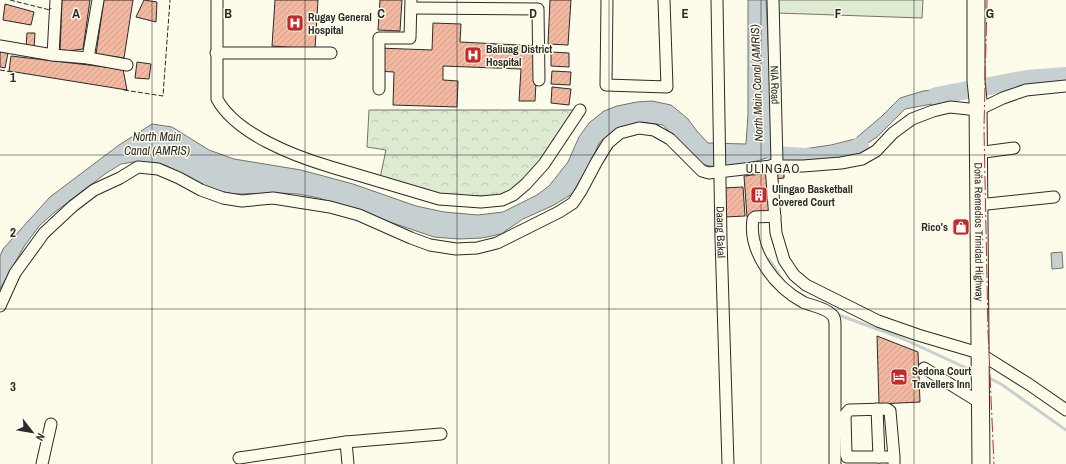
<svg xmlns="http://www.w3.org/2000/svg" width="1066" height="464" font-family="'Archivo Narrow',sans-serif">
	<defs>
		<pattern id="forest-crowns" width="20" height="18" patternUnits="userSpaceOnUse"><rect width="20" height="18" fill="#deebd1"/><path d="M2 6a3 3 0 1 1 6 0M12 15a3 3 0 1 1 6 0" fill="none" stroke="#bfcab4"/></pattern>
		<pattern id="building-hatch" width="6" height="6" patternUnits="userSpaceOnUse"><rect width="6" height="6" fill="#f2b8a0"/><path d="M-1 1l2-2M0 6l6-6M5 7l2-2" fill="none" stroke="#d09e8a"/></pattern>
	</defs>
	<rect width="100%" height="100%" fill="#fdfbea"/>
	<!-- grass -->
	<path fill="#deebd1" stroke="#74746e" d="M 777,0 L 923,0 L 922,18 L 777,13 Z"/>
	<!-- forest -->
	<path fill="url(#forest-crowns)" stroke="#74746e" d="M 369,110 L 574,110 L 577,118 L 509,196 L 465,196 L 415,192 L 380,178 L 386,150 L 367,147 Z"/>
	<!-- water -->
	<path fill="#c7d0d0" stroke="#74746e" d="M 748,0 L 766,0 L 773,150 L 783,152 L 831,145 L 855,139 L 882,116 L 900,98 L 923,91 L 960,87 L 959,99 L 905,109 L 877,137 L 854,152 L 795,157 L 773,156 L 757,161 L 725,167 L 710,166 L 702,164 L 691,155 L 663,125 L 642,122 L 613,131 L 599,143 L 591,162 L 572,194 L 554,205 L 523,219 L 501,234 L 482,238 L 459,239 L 434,237 L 319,198 L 298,194 L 280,193 L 234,194 L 223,192 L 210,189 L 167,166 L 158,163 L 133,162 L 121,164 L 105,174 L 55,212 L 40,225 L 25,245 L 0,289 L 0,256 L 3,249 L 50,197 L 119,145 L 152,124 L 172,127 L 209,150 L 234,159 L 301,170 L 353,184 L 416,206 L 444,212 L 478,215 L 503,212 L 537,195 L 549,186 L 568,162 L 579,137 L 589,123 L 604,111 L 617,106 L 637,102 L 652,101 L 671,105 L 688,119 L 696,130 L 708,143 L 746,144 L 748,115 Z
		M 1062,252 L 1063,268 L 1052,269 L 1051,253 Z"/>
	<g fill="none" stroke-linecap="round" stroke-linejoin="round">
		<!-- stream -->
		<path stroke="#c7d0d0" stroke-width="3" d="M 769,259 L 782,279
			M 836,314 L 899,337 L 975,372
			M 985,376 L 1001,384 L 1066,430"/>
		<!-- river -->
		<path stroke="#c7d0d0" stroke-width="18" d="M 936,96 L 1027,79 L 1066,76
			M 776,155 L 818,158 L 856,149 L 860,146"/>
	</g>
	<!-- building -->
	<path fill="url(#building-hatch)" stroke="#2b2b2b" d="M 62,0 L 90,0 L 83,49 L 60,52 Z
		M 104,0 L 133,0 L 124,58 L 96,54 Z
		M 144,0 L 157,2 L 156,22 L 136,17 Z
		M 275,0 L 318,0 L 315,49 L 272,46 Z
		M 380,0 L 402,0 L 400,31 L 378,30 Z
		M 550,0 L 571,0 L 568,45 L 548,44 Z
		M 5,4 L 34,12 L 31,25 L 3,20 Z
		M 433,23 L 461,24 L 460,42 L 538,46 L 535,101 L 519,101 L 521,69 L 443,66 L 443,80 L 458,81 L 457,107 L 393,105 L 394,72 L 377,71 L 378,48 L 432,50 Z
		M 27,33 L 35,33 L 34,48 L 26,48 Z
		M 0,52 L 8,53 L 5,68 L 0,67 Z
		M 551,52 L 569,53 L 569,67 L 551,66 Z
		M 11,56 L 123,69 L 127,90 L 9,71 Z
		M 137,62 L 151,64 L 149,79 L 135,78 Z
		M 552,71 L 571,72 L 570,85 L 551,84 Z
		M 552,87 L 571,89 L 569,105 L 551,103 Z
		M 784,168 L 784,178 L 774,179 L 773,169 Z
		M 770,173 L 774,215 L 747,217 L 744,176 Z
		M 743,187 L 745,216 L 725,217 L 723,188 Z
		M 877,336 L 918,352 L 920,402 L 879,404 Z"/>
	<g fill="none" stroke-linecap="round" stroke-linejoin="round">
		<!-- minor casing -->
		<g stroke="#2b2b2b" stroke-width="13">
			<g id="minor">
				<path d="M 217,0 L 217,99 C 236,134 294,156 331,167 L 439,199 L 481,202 L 502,200 L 513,195 L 526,184 L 544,164 L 580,110"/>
				<path d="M 607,0 L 606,85 L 667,87 L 664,0"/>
				<path id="s1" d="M 717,0 L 721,239 L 728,464"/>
				<path id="s2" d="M 773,0 L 777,163 L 771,166 L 776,233 L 784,260 L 794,275 L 806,285 L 878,321 L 918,335 L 979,353 L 1030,385 L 1066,410"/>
				<path d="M 411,8 L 538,9 L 539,80"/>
				<path d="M 0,46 L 53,55 L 88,58 L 127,65"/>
				<path d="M 216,53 L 331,53"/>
				<path d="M 53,55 L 56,0"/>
				<path d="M 88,58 L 98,0"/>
				<path d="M 379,89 L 379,38 L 410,38 L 411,0"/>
				<path d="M 977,153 L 1014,148"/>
				<path d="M 978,205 L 1054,197"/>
				<path d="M 775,216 L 755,217 L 753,219 C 748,252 775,287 803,302 C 811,306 824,307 831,314 C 835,317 835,321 835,325 L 835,464"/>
				<path d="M 0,306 L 15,273 L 44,233 L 73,206 L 94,190 L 120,178 L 138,167 L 158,169 L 179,178 L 201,190 L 223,198 L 242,201 L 273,198 L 330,207 L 359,215 L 411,238 L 430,245 L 456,249 L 477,248 L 497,243 L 559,212 L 573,203 L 581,191 L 597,161 L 608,143 L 620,133 L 639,128 L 654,130 L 670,139 L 702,171 L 709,173 L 771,166 L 803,166 L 841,163 L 862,159 L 876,151 L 893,133 L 912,119 L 933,111 L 950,107 L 978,110 L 1003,98 L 1026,90 L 1066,86"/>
				<path d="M 924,368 L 979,402"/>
				<path d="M 877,409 L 879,457"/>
				<path d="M 346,442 L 441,434"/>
				<path d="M 894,457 L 847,457 L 846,454 L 845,415 L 849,410 L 887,409 L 890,411 L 894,457 L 894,464"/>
				<path d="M 239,458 L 346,442 L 348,464"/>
				<path d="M 42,464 L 51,424"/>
			</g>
		</g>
		<!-- highway casing -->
		<g stroke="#2b2b2b" stroke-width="19">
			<g id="highway">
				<path id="s3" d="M 976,0 L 976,81 L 978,100 L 981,464"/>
			</g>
		</g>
		<!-- minor -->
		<use href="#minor" stroke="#fdfbea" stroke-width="11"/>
		<!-- highway -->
		<use href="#highway" stroke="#fdfbea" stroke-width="17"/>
		<!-- fence -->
		<path stroke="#2b2b2b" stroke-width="1" stroke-dasharray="5 2" stroke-linecap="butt" d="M 10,0 L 50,10 L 51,8
			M 0,70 L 12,72
			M 124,90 L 163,96 L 170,0"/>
		<!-- power -->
		<path stroke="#c62828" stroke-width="1" stroke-dasharray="14 3 2 3" stroke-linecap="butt" d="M 987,0 L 984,128 L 988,331 L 994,464"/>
	</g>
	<!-- grid -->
	<path fill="none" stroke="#2b2b2b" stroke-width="1" stroke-opacity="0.55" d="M 152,0 L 152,464M 305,0 L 305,464M 457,0 L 457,464M 609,0 L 609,464M 761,0 L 761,464M 914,0 L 914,464M 0,155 L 1066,155M 0,309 L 1066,309"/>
	<!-- icons -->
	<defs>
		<g id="hospital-square" transform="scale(0.9)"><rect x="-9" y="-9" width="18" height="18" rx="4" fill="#c62828" stroke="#fdfbea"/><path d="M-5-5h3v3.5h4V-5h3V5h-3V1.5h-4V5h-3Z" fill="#fff"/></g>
		<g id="building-square" transform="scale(0.9)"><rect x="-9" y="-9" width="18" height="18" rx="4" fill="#c62828" stroke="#fdfbea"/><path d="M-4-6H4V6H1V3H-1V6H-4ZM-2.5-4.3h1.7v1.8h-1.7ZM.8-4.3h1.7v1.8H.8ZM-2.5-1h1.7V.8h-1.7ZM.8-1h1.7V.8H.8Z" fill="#fff"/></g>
		<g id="shop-square" transform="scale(0.9)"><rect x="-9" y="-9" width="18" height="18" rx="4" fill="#c62828" stroke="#fdfbea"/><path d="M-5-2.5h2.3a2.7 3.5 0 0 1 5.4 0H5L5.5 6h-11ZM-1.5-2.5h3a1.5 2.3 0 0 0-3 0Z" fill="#fff"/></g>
		<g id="hotel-square" transform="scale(0.9)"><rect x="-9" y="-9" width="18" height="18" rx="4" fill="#c62828" stroke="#fdfbea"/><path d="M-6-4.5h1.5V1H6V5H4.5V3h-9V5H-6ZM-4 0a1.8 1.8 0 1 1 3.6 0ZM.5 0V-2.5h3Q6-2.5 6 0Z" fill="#fff"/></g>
	</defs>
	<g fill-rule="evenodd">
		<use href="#hospital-square" x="295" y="23"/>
		<use href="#hospital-square" x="473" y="55"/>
		<use href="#building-square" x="759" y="195"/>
		<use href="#shop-square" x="961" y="227"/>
		<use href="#hotel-square" x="899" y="377"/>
	</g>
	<g text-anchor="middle" stroke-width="3" stroke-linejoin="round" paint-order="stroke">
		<!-- poi labels -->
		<g font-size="11" font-weight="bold" fill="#2b2b2b" stroke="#fdfbea" text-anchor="start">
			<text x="308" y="21">Rugay General<tspan x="308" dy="13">Hospital</tspan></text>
			<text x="486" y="53">Baliuag District<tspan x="486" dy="13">Hospital</tspan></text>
			<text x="772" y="193">Ulingao Basketball<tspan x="772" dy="13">Covered Court</tspan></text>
			<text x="948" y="231" text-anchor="end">Rico's</text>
			<text x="912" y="375">Sedona Court<tspan x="912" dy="13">Travellers Inn</tspan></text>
		</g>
		<!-- street labels -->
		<g font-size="11" fill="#2b2b2b" stroke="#fdfbea">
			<text dy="4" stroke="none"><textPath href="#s2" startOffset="85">NIA Road</textPath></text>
			<text dy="4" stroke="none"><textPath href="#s1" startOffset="232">Daang Bakal</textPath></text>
			<text dy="4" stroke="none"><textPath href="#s3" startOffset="232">Doña Remedios Trinidad Highway</textPath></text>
		</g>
		<!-- water labels -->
		<g font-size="12" font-style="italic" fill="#2b2b2b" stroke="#fdfbea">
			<text transform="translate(757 83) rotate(-92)" y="4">North Main Canal (AMRIS)</text>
			<text x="157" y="141">North Main<tspan x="157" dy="14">Canal (AMRIS)</tspan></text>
		</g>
		<!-- quarter labels -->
		<g font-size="13" letter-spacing="1" fill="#2b2b2b" stroke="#fdfbea">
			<text x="773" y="173">ULINGAO</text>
		</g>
	</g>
	<g font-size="13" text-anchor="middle" font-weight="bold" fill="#2b2b2b" stroke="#fdfbea" stroke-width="3" stroke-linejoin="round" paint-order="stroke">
		<text x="76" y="18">A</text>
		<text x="228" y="18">B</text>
		<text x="381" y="18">C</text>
		<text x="533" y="18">D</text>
		<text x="685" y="18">E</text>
		<text x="838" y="18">F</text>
		<text x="990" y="18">G</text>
		<text x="13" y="82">1</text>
		<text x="13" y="237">2</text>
		<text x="13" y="391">3</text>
	</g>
	<!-- north arrow -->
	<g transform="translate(32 432) rotate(121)" stroke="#fdfbea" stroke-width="3" paint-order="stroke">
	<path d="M0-3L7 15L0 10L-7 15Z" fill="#2b2b2b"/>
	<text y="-6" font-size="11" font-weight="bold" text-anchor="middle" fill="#2b2b2b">N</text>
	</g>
</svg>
